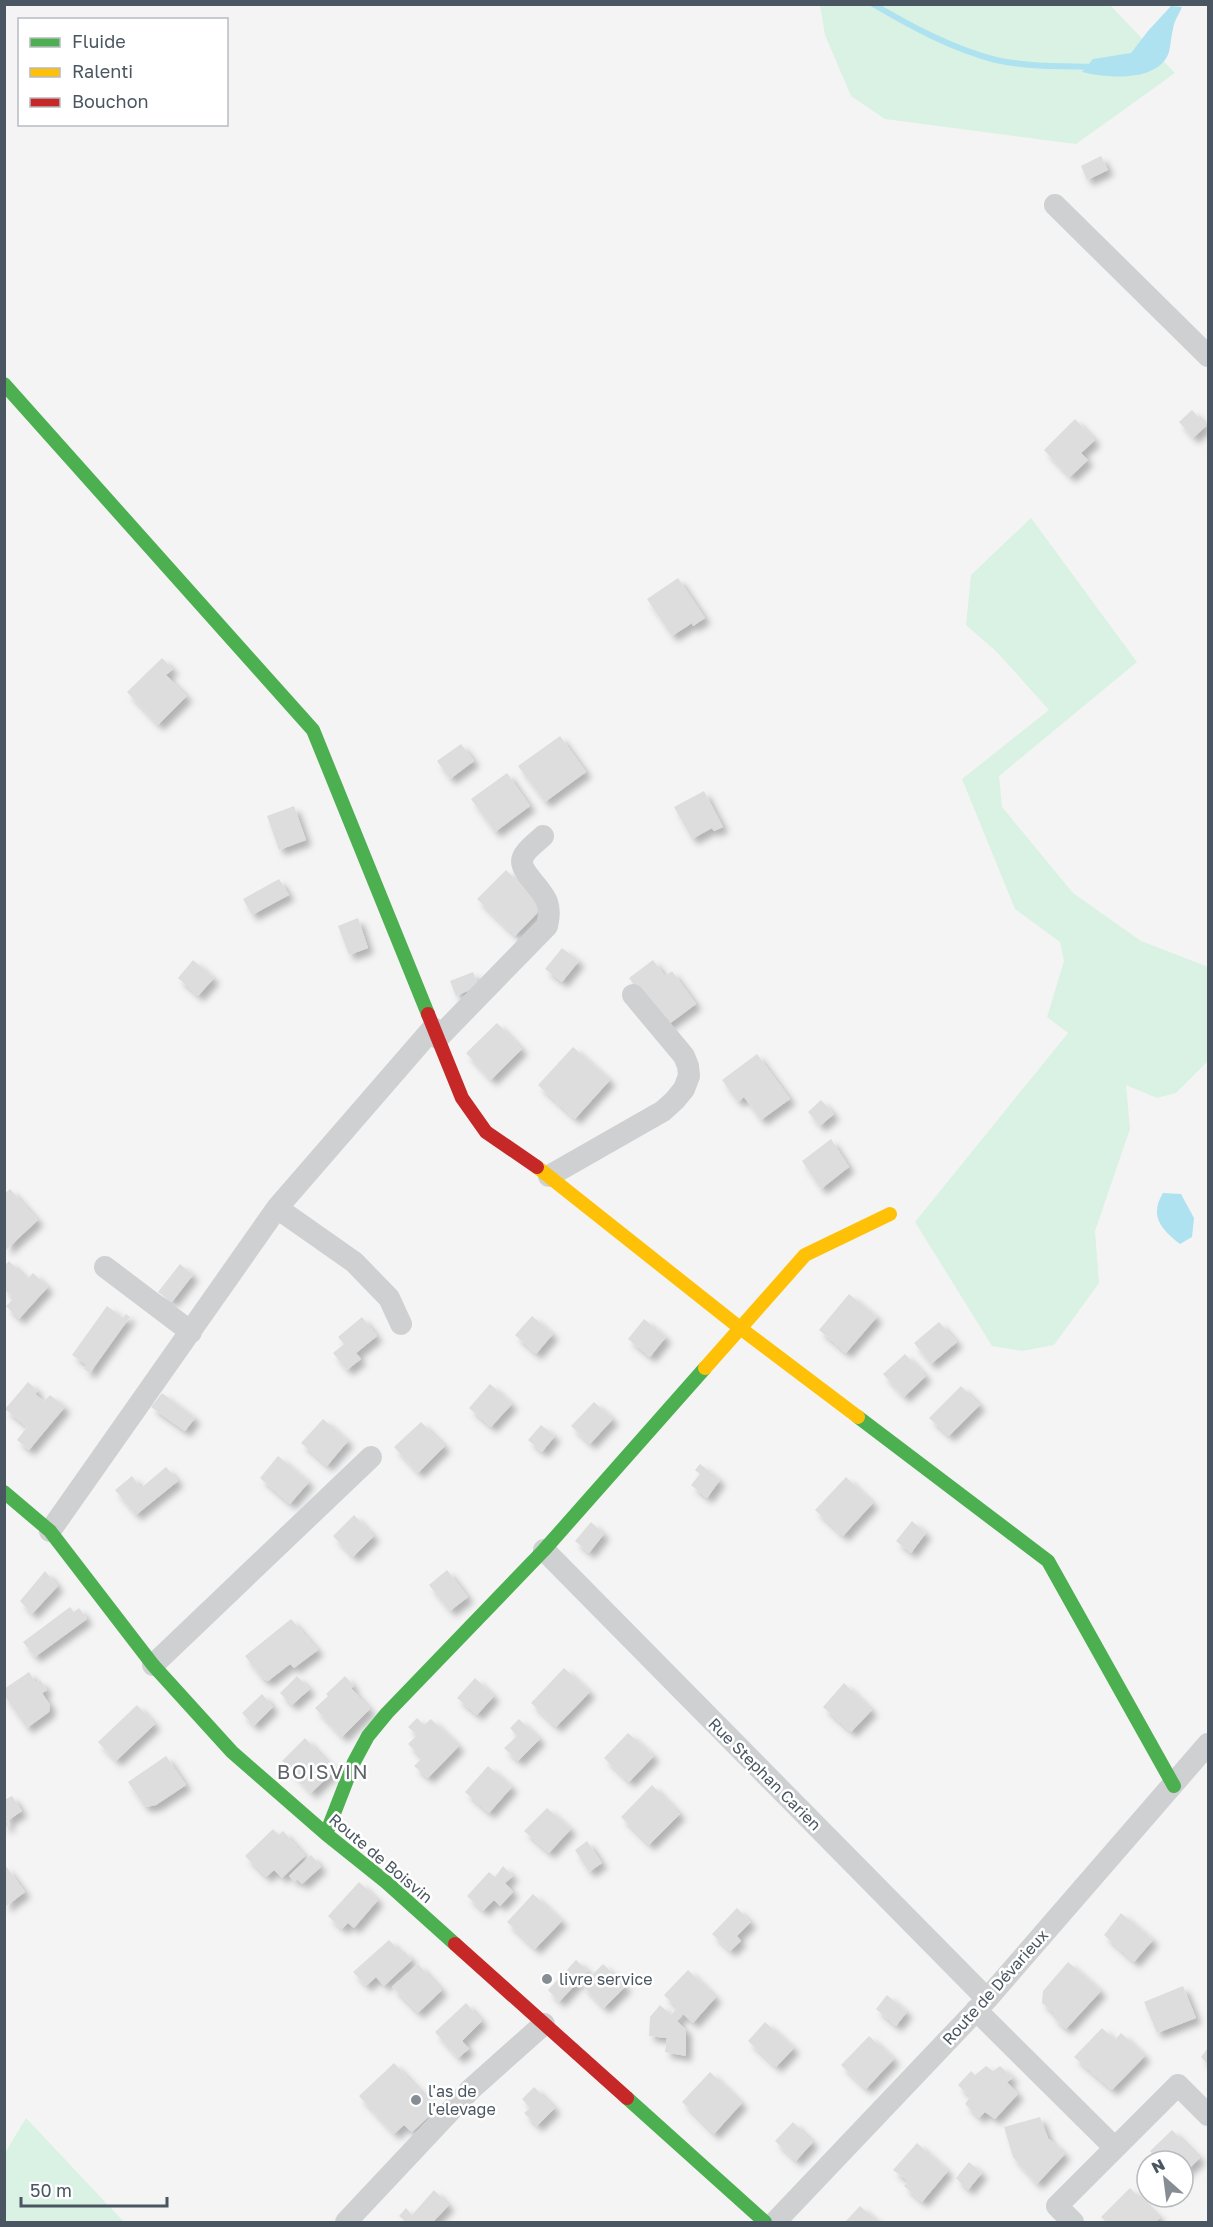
<svg xmlns="http://www.w3.org/2000/svg" width="1213" height="2227" font-family="'Golos Text',sans-serif">
	<defs>
		<filter id="shadow"><feDropShadow dx="5.5" dy="5.5" stdDeviation="3" flood-color="#0004"/></filter>
	</defs>
	<rect width="100%" height="100%" fill="#f4f4f4"/>
	<!-- green -->
	<path fill="#d9f2e3" d="M 820,5 L 1110,5 L 1175,73 L 1076,144 L 885,119 L 851,96 L 825,35 Z
		M 1031,518 L 1137,662 L 999,776 L 1002,807 L 1073,893 L 1141,941 L 1208,967 L 1208,1061 L 1176,1093 L 1157,1098 L 1126,1085 L 1130,1129 L 1095,1231 L 1099,1283 L 1054,1345 L 1022,1351 L 992,1346 L 915,1222 L 1068,1033 L 1047,1017 L 1064,961 L 1060,942 L 1015,909 L 962,779 L 1049,710 L 997,652 L 966,625 L 971,575 Z
		M 26,2118 L 124,2222 L 5,2222 L 5,2153 Z"/>
	<!-- water -->
	<path fill="#aee2f0" d="M 1171,6 L 1182,7 C 1179,14 1174,21 1173,29 C 1171,36 1171,44 1169,52 C 1159,83 1106,78 1082,72 L 1093,59 L 1131,53 L 1148,31 Z
		M 1163,1193 L 1181,1194 L 1194,1218 L 1192,1237 L 1180,1244 C 1161,1229 1149,1216 1163,1193 Z"/>
	<g fill="none" stroke-linecap="round" stroke-linejoin="round">
		<!-- stream -->
		<path stroke="#aee2f0" stroke-width="6" d="M 873,4 C 912,27 953,49 996,60 C 1028,67 1061,66 1094,67"/>
	</g>
	<!-- building -->
	<path fill="#ddddde" filter="url(#shadow)" d="M 1101,156 L 1108,170 L 1087,180 L 1081,166 Z
		M 1192,410 L 1206,426 L 1193,438 L 1179,422 Z
		M 1075,419 L 1095,440 L 1081,453 L 1088,460 L 1070,477 L 1044,450 Z
		M 678,578 L 705,618 L 693,626 L 692,623 L 672,636 L 647,599 Z
		M 162,658 L 173,669 L 166,675 L 187,696 L 158,725 L 127,692 Z
		M 560,736 L 586,772 L 545,802 L 518,766 Z
		M 461,744 L 474,761 L 450,779 L 437,761 Z
		M 507,773 L 530,806 L 495,832 L 471,799 Z
		M 704,791 L 723,827 L 714,831 L 712,828 L 692,839 L 674,807 Z
		M 294,806 L 306,840 L 279,850 L 267,816 Z
		M 506,870 L 543,907 L 515,936 L 477,899 Z
		M 279,879 L 289,895 L 252,915 L 243,899 Z
		M 358,918 L 368,948 L 349,955 L 338,926 Z
		M 562,948 L 579,961 L 562,982 L 545,969 Z
		M 193,960 L 214,978 L 198,996 L 178,978 Z
		M 653,960 L 665,976 L 672,971 L 696,1004 L 665,1027 L 629,978 Z
		M 473,972 L 479,986 L 456,996 L 450,981 Z
		M 497,1023 L 522,1049 L 491,1080 L 466,1053 Z
		M 573,1047 L 610,1080 L 575,1119 L 538,1085 Z
		M 757,1054 L 790,1099 L 761,1120 L 744,1097 L 738,1102 L 722,1080 Z
		M 821,1100 L 834,1114 L 820,1126 L 808,1112 Z
		M 831,1139 L 849,1167 L 821,1189 L 802,1161 Z
		M 10,1189 L 38,1220 L 6,1250 L 4,1194 Z
		M 9,1261 L 27,1279 L 33,1273 L 48,1287 L 19,1319 L 6,1306 L 14,1298 L 4,1289 L 4,1266 Z
		M 180,1264 L 193,1275 L 172,1302 L 158,1292 Z
		M 849,1294 L 877,1317 L 846,1353 L 819,1330 Z
		M 107,1306 L 123,1318 L 126,1314 L 130,1317 L 90,1373 L 84,1369 L 87,1365 L 72,1355 Z
		M 532,1316 L 553,1334 L 536,1354 L 515,1335 Z
		M 362,1317 L 377,1336 L 356,1353 L 361,1359 L 347,1370 L 333,1353 L 344,1344 L 338,1337 Z
		M 644,1319 L 666,1337 L 650,1357 L 628,1339 Z
		M 939,1322 L 957,1342 L 931,1364 L 914,1343 Z
		M 905,1354 L 926,1376 L 904,1397 L 883,1374 Z
		M 28,1382 L 38,1391 L 35,1394 L 44,1401 L 50,1395 L 65,1407 L 29,1450 L 17,1440 L 27,1427 L 5,1409 Z
		M 490,1384 L 512,1404 L 491,1427 L 469,1408 Z
		M 961,1386 L 980,1405 L 949,1436 L 929,1418 Z
		M 162,1393 L 195,1418 L 185,1431 L 151,1407 Z
		M 594,1402 L 613,1419 L 590,1444 L 571,1426 Z
		M 323,1419 L 348,1441 L 327,1466 L 301,1443 Z
		M 421,1422 L 445,1446 L 418,1473 L 394,1447 Z
		M 541,1425 L 555,1436 L 542,1452 L 528,1440 Z
		M 278,1456 L 309,1482 L 290,1504 L 260,1478 Z
		M 700,1464 L 720,1480 L 707,1498 L 691,1485 L 700,1474 L 695,1470 Z
		M 166,1467 L 178,1481 L 136,1515 L 115,1490 L 132,1476 L 141,1488 Z
		M 846,1477 L 873,1503 L 843,1536 L 815,1510 Z
		M 354,1515 L 374,1536 L 353,1557 L 333,1536 Z
		M 912,1521 L 926,1533 L 911,1553 L 896,1541 Z
		M 591,1522 L 604,1534 L 589,1553 L 575,1541 Z
		M 447,1570 L 468,1597 L 450,1611 L 429,1585 Z
		M 45,1571 L 58,1586 L 32,1614 L 20,1601 Z
		M 70,1607 L 74,1612 L 79,1608 L 87,1619 L 35,1657 L 23,1642 Z
		M 291,1619 L 318,1650 L 294,1668 L 290,1664 L 268,1681 L 262,1678 L 245,1656 Z
		M 564,1668 L 590,1692 L 556,1727 L 531,1703 Z
		M 29,1672 L 36,1683 L 40,1680 L 47,1690 L 42,1693 L 50,1705 L 49,1712 L 27,1728 L 4,1695 L 4,1689 Z
		M 297,1676 L 310,1689 L 292,1705 L 280,1693 Z
		M 345,1676 L 354,1686 L 351,1688 L 370,1709 L 342,1737 L 315,1708 L 328,1696 L 326,1694 Z
		M 475,1678 L 494,1696 L 477,1715 L 457,1698 Z
		M 844,1683 L 872,1710 L 851,1732 L 823,1707 Z
		M 262,1694 L 273,1707 L 254,1726 L 242,1713 Z
		M 137,1705 L 155,1724 L 116,1761 L 98,1742 Z
		M 417,1718 L 424,1725 L 431,1719 L 459,1746 L 428,1778 L 414,1766 L 422,1758 L 408,1744 L 417,1735 L 408,1727 Z
		M 519,1719 L 540,1739 L 518,1761 L 504,1748 L 517,1736 L 510,1728 Z
		M 628,1733 L 654,1756 L 629,1782 L 604,1758 Z
		M 305,1738 L 335,1770 L 311,1793 L 282,1761 Z
		M 166,1756 L 186,1785 L 156,1805 L 145,1807 L 128,1782 Z
		M 488,1766 L 512,1787 L 489,1813 L 465,1792 Z
		M 652,1785 L 680,1814 L 649,1845 L 621,1817 Z
		M 12,1796 L 22,1811 L 7,1821 L 10,1825 L 4,1828 L 4,1800 Z
		M 547,1808 L 571,1829 L 549,1853 L 524,1831 Z
		M 273,1829 L 279,1835 L 283,1831 L 305,1856 L 282,1878 L 274,1870 L 266,1877 L 245,1856 Z
		M 587,1841 L 602,1863 L 589,1872 L 575,1850 Z
		M 311,1855 L 321,1867 L 302,1884 L 297,1879 L 294,1881 L 289,1876 Z
		M 5,1865 L 25,1892 L 5,1907 Z
		M 503,1866 L 513,1876 L 505,1883 L 513,1892 L 500,1906 L 494,1900 L 483,1911 L 467,1896 L 489,1872 L 495,1877 Z
		M 359,1882 L 378,1900 L 354,1928 L 348,1923 L 342,1929 L 328,1916 Z
		M 533,1894 L 562,1921 L 535,1949 L 507,1922 Z
		M 737,1908 L 751,1922 L 737,1936 L 741,1941 L 730,1951 L 712,1934 Z
		M 1121,1913 L 1153,1940 L 1134,1962 L 1104,1935 Z
		M 389,1940 L 402,1953 L 404,1951 L 412,1960 L 384,1986 L 376,1977 L 366,1986 L 353,1972 Z
		M 576,1960 L 588,1971 L 559,2002 L 548,1990 Z
		M 1068,1962 L 1101,1991 L 1066,2029 L 1053,2017 L 1053,2012 L 1042,2003 L 1043,1991 Z
		M 418,1964 L 442,1990 L 418,2013 L 392,1987 Z
		M 603,1964 L 626,1986 L 604,2008 L 582,1985 Z
		M 688,1970 L 716,1997 L 693,2023 L 683,2014 L 677,2021 L 686,2030 L 686,2056 L 665,2052 L 667,2038 L 649,2036 L 650,2017 L 660,2005 L 671,2015 L 677,2008 L 664,1995 Z
		M 1183,1986 L 1196,2018 L 1157,2033 L 1144,2002 Z
		M 887,1995 L 907,2012 L 896,2026 L 876,2009 Z
		M 466,2003 L 482,2021 L 462,2041 L 469,2049 L 458,2058 L 435,2032 Z
		M 765,2022 L 794,2048 L 776,2067 L 748,2041 Z
		M 1102,2028 L 1115,2040 L 1121,2033 L 1145,2056 L 1112,2090 L 1074,2057 Z
		M 869,2036 L 894,2059 L 866,2089 L 841,2065 Z
		M 1208,2048 L 1208,2065 L 1201,2057 Z
		M 394,2063 L 437,2109 L 412,2132 L 404,2125 L 394,2134 L 359,2096 Z
		M 986,2066 L 993,2071 L 1000,2066 L 1013,2078 L 1007,2082 L 1018,2094 L 995,2119 L 985,2112 L 979,2118 L 965,2104 L 970,2097 L 958,2085 L 971,2071 L 975,2075 Z
		M 710,2072 L 742,2103 L 714,2134 L 682,2102 Z
		M 534,2087 L 555,2108 L 537,2126 L 524,2113 L 530,2108 L 522,2099 Z
		M 1040,2117 L 1048,2138 L 1065,2154 L 1037,2184 L 1013,2157 L 1004,2127 Z
		M 793,2122 L 813,2142 L 796,2161 L 775,2141 Z
		M 1172,2130 L 1200,2158 L 1183,2174 L 1183,2161 L 1159,2161 L 1150,2151 Z
		M 917,2143 L 948,2171 L 922,2202 L 904,2186 L 908,2181 L 893,2170 Z
		M 969,2162 L 982,2173 L 968,2190 L 956,2178 Z
		M 1130,2188 L 1160,2218 L 1155,2222 L 1106,2222 L 1101,2217 Z
		M 434,2190 L 449,2205 L 433,2222 L 406,2222 L 399,2216 L 406,2208 L 412,2215 Z
		M 860,2206 L 878,2222 L 845,2222 Z"/>
	<g fill="none" stroke-linecap="round" stroke-linejoin="round">
		<!-- street -->
		<path stroke="#ced0d2" stroke-width="22" d="M 1055,205 L 1208,356
			M 438,1038 L 547,926 C 549,918 550,910 547,902 C 543,889 517,870 523,857 C 526,849 537,842 543,836
			M 549,1176 L 663,1111 L 675,1100 L 684,1089 L 689,1076 L 688,1066 L 684,1056 L 633,995
			M 277,1208 L 354,1262 L 389,1298 L 401,1324
			M 105,1267 L 191,1332
			M 50,1531 L 277,1208 L 433,1028
			M 544,1550 L 987,1999
			M 153,1665 L 371,1457
			M 976,2010 L 1115,2148
			M 346,2222 L 470,2090 L 544,2024
			M 775,2222 L 987,1999 L 1208,1744
			M 1073,2222 L 1057,2206 L 1178,2085 L 1208,2115"/>
		<!-- fast -->
		<path stroke="#4caf50" stroke-width="14" d="M 4,384 L 313,730 L 428,1014
			M 858,1417 L 1048,1561 L 1174,1786
			M 4,1492 L 50,1531 L 153,1665 L 232,1752 L 326,1834 L 386,1882 L 455,1944
			M 326,1834 L 354,1762 L 368,1736 L 387,1713 L 544,1550 L 705,1368
			M 627,2098 L 765,2222"/>
		<!-- slow -->
		<path stroke="#ffc107" stroke-width="14" d="M 537,1167 L 740,1328 L 858,1417
			M 705,1368 L 805,1255 L 890,1214"/>
		<!-- jam -->
		<path stroke="#c62828" stroke-width="14" d="M 428,1014 L 462,1098 L 486,1132 L 537,1167
			M 455,1944 L 627,2098"/>
	</g>
	<!-- markers -->
	<g fill="#868d94" stroke="#fff" stroke-width="2">
		<circle cx="547" cy="1979" r="6"/>
		<circle cx="416" cy="2100" r="6"/>
	</g>
	<g text-anchor="middle" stroke-width="5" stroke-linejoin="round" paint-order="stroke">
		<!-- street labels -->
		<g font-size="16" fill="#4a5661" stroke="#fff">
			<text transform="translate(765 1774) rotate(45)" y="6">Rue Stephan Carien</text>
			<text transform="translate(381 1858) rotate(40)" y="6">Route de Boisvin</text>
			<text transform="translate(995 1987) rotate(-48)" y="6">Route de Dévarieux</text>
		</g>
		<!-- poi labels -->
		<g font-size="16" fill="#4a5661" stroke="#fff" text-anchor="start">
			<text x="559" y="1985">livre service</text>
			<text x="428" y="2097">l'as de<tspan x="428" dy="18">l'elevage</tspan></text>
		</g>
		<!-- quarter labels -->
		<g font-size="20" letter-spacing="1.5" fill="#5f6368" stroke="#fff">
			<text x="323" y="1779">BOISVIN</text>
		</g>
	</g>
	<!-- border -->
	<rect width="1213" height="2227" fill="none" stroke="#4a5661" stroke-width="12"/>
	<!-- legend -->
	<rect x="18" y="18" width="210" height="108" fill="#ffffff" stroke="#b7bbc0" stroke-width="1.5"/>
	<rect x="30" y="38" width="30" height="9" fill="#4caf50" stroke="#b7bbc0" stroke-width="1.5"/>
	<text x="72" y="48" font-size="18" fill="#4a5661">Fluide</text>
	<rect x="30" y="68" width="30" height="9" fill="#ffc107" stroke="#b7bbc0" stroke-width="1.5"/>
	<text x="72" y="78" font-size="18" fill="#4a5661">Ralenti</text>
	<rect x="30" y="98" width="30" height="9" fill="#c62828" stroke="#b7bbc0" stroke-width="1.5"/>
	<text x="72" y="108" font-size="18" fill="#4a5661">Bouchon</text>
	<!-- north arrow -->
	<g transform="translate(1165 2179) rotate(332)"><circle r="28" fill="#ffffff" stroke="#b7bbc0" stroke-width="1.5"/>
	<path d="M0-4.5L10 22L0 15L-10 22Z" fill="#868d94"/>
	<text y="-9" font-size="16" font-weight="bold" text-anchor="middle" fill="#4a5661">N</text>
	</g>
	<!-- scale -->
	<path d="M21 2197v9h146v-9" fill="none" stroke="#4a5661" stroke-width="3"/>
	<text x="30" y="2197" font-size="18" fill="#4a5661" stroke="#ffffff" stroke-width="4.5" paint-order="stroke">50 m</text>
</svg>
